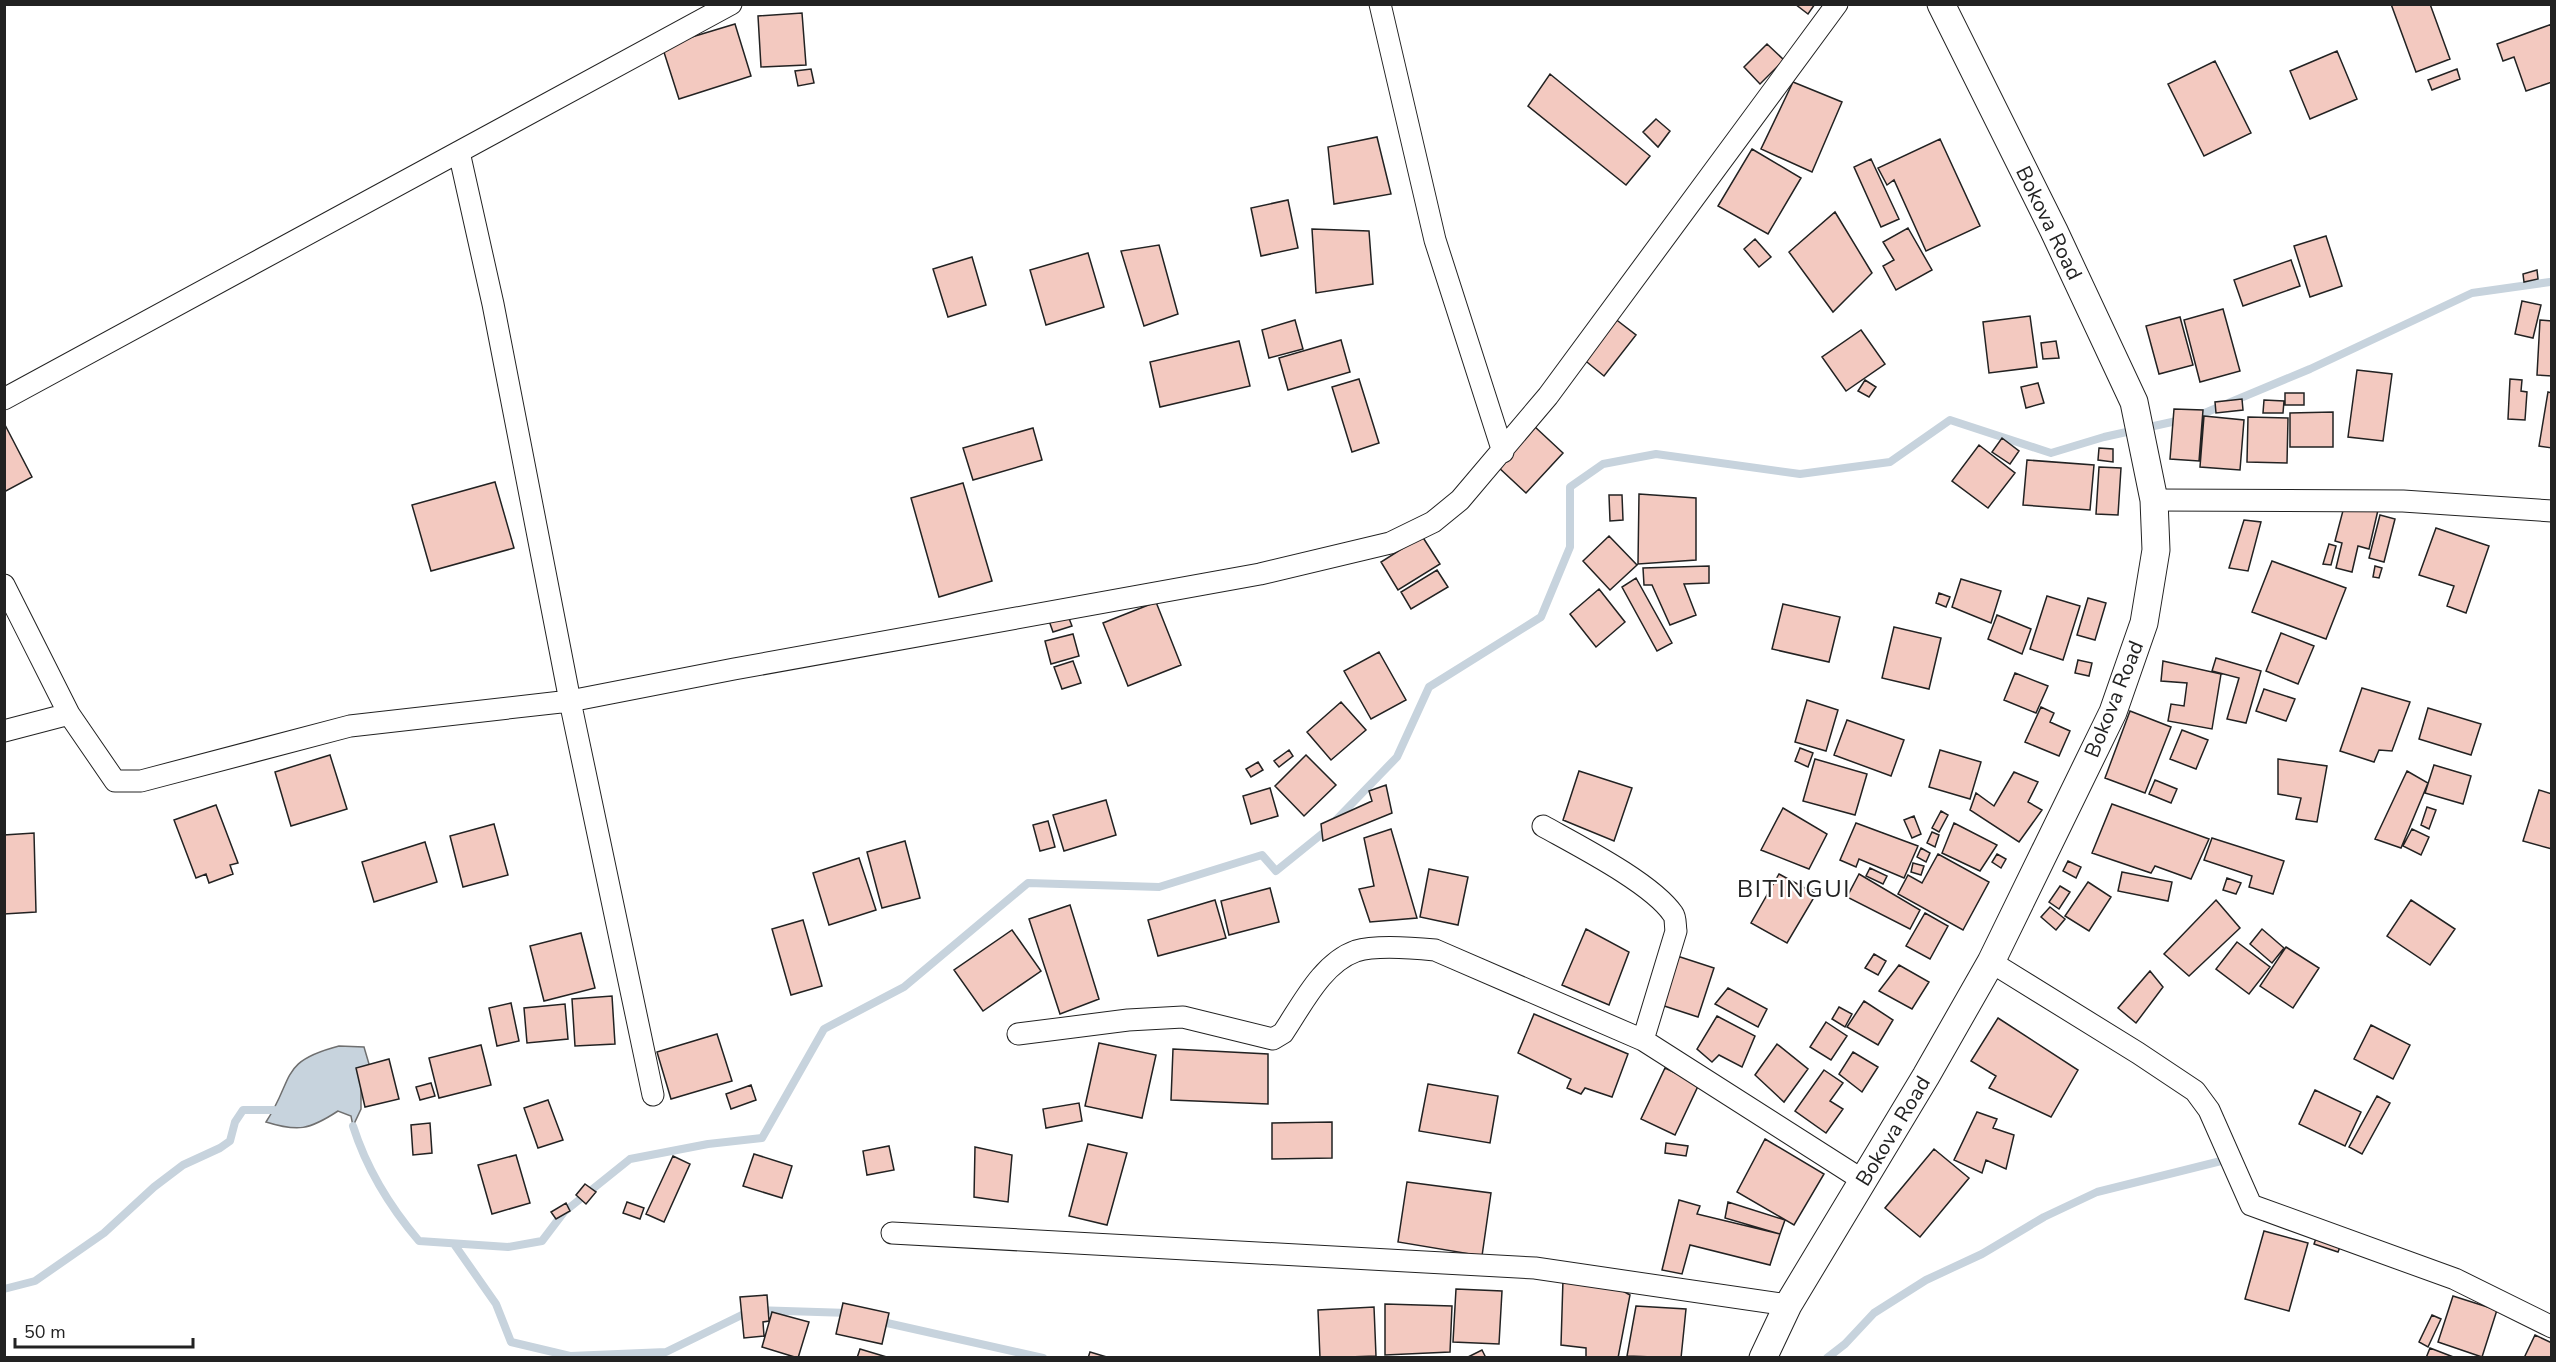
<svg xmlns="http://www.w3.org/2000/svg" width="2556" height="1362" font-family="'Nunito Sans',sans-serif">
	<rect width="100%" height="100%" fill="#fff"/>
	<!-- water -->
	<path fill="#c7d3dd" stroke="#6f6f6f" stroke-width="1.5" d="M 339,1046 L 364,1047 L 369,1064 L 361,1087 L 361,1109 L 353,1126 L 351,1116 L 338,1111 C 309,1130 298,1132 266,1122 C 295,1078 278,1062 339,1046 Z"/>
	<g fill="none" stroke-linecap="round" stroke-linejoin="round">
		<!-- stream -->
		<path stroke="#c7d3dd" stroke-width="8" d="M 2195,417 L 2310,369 L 2472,293 L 2550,282
			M 1336,820 L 1397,757 L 1429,687 L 1541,617 L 1570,547 L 1570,487 L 1603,464 L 1656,454 L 1800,474 L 1890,462 L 1950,420 L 2051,453 L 2104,437 L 2181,420
			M 353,1126 C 367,1170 390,1207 419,1241 L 508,1247 L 542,1241 L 564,1212 L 630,1159 L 708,1144 L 762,1138 L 824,1029 L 904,987 L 1028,883 L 1159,887 L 1262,855 L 1276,871 L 1328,829
			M 454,1244 L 496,1304 L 511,1342 L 570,1356 L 666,1352 L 752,1310 L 849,1313
			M 4,1289 L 35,1281 L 104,1233 L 154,1187 L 183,1165 L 220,1148 L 230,1141 L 235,1122 L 243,1110 L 274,1110
			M 878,1321 L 1043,1358
			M 1827,1358 L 1845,1344 L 1874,1313 L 1926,1280 L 1982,1254 L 2044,1217 L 2097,1192 L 2221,1161"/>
	</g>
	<!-- building -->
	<path fill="#f3c9c0" stroke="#222" stroke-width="1.5" d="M 1795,4 L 1815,4 L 1808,14 Z
		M 2391,4 L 2430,4 L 2450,59 L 2416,72 Z
		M 802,13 L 806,65 L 761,67 L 758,16 Z
		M 735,24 L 751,76 L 679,99 L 662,46 Z
		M 2552,24 L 2552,82 L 2526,91 L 2514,57 L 2503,61 L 2497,44 Z
		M 1767,44 L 1784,60 L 1760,84 L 1744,67 Z
		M 2337,51 L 2357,99 L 2310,119 L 2290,71 Z
		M 2215,61 L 2251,133 L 2204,156 L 2168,84 Z
		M 811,69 L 814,83 L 798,86 L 795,71 Z
		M 2457,69 L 2460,79 L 2432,90 L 2428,80 Z
		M 1550,74 L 1650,156 L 1626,185 L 1528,106 Z
		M 1793,82 L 1842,102 L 1812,172 L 1761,149 Z
		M 1656,119 L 1670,131 L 1658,147 L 1643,132 Z
		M 1377,137 L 1391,194 L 1334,204 L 1328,147 Z
		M 1940,139 L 1980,226 L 1926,251 L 1894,180 L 1887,185 L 1878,168 Z
		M 1752,149 L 1801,178 L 1768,234 L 1718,206 Z
		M 1871,159 L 1899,219 L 1881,227 L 1854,167 Z
		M 1288,200 L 1298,248 L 1261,256 L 1251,208 Z
		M 1835,212 L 1872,273 L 1833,312 L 1789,252 Z
		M 1908,228 L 1932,270 L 1896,290 L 1883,266 L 1894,260 L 1883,242 Z
		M 1312,229 L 1369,231 L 1373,284 L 1316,293 Z
		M 2326,236 L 2342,286 L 2310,297 L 2294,246 Z
		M 1755,239 L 1771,257 L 1759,267 L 1744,249 Z
		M 1159,245 L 1178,314 L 1144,326 L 1121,251 Z
		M 1088,253 L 1104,307 L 1046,325 L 1030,270 Z
		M 972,257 L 986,305 L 948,317 L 933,269 Z
		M 2291,260 L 2300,286 L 2243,306 L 2234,280 Z
		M 2537,270 L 2538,279 L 2524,282 L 2523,274 Z
		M 2522,301 L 2541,305 L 2533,338 L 2515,334 Z
		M 2223,309 L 2240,371 L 2200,382 L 2184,320 Z
		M 2030,316 L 2037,367 L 1989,373 L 1983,322 Z
		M 2180,317 L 2193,365 L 2159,374 L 2146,326 Z
		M 1614,318 L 1636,335 L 1604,376 L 1582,358 Z
		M 1295,320 L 1303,349 L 1269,358 L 1262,330 Z
		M 2540,320 L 2552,321 L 2552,376 L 2537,375 Z
		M 1861,330 L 1885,364 L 1846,391 L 1822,357 Z
		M 1341,340 L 1350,372 L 1288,390 L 1279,358 Z
		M 1239,341 L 1250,386 L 1160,407 L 1150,362 Z
		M 2056,341 L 2059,358 L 2043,359 L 2041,343 Z
		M 2357,370 L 2392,374 L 2383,441 L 2348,437 Z
		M 1359,379 L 1379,443 L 1352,452 L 1332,387 Z
		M 2510,379 L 2522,380 L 2521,391 L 2527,392 L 2525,420 L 2508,419 Z
		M 1865,380 L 1876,387 L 1869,397 L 1858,391 Z
		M 2038,383 L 2044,403 L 2026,408 L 2021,387 Z
		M 2548,392 L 2552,393 L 2552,448 L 2539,446 Z
		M 2285,393 L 2304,393 L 2304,405 L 2285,405 Z
		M 2242,399 L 2243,410 L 2216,413 L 2215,402 Z
		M 2264,400 L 2284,401 L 2283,413 L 2263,413 Z
		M 2174,409 L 2203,410 L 2199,461 L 2170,459 Z
		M 2333,412 L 2333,447 L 2290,447 L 2290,413 Z
		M 2204,416 L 2244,420 L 2240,470 L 2200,467 Z
		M 2248,417 L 2288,418 L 2287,463 L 2247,462 Z
		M 4,423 L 32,477 L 4,492 Z
		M 1534,426 L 1563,453 L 1526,493 L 1497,466 Z
		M 1033,428 L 1042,460 L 973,480 L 963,448 Z
		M 2002,438 L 2019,451 L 2010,464 L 1992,452 Z
		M 1979,445 L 2015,473 L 1988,508 L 1952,481 Z
		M 2099,448 L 2113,449 L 2113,462 L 2098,460 Z
		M 2027,460 L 2094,465 L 2090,510 L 2023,505 Z
		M 2099,467 L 2121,468 L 2118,515 L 2096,514 Z
		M 495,482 L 514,548 L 431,571 L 412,505 Z
		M 963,483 L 992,581 L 939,597 L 911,498 Z
		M 1639,494 L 1696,498 L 1696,560 L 1638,564 Z
		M 1609,495 L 1622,495 L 1623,520 L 1610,521 Z
		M 2345,503 L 2378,510 L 2369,549 L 2358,546 L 2352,572 L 2336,568 L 2342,543 L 2335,541 Z
		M 2380,515 L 2395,519 L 2384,562 L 2369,558 Z
		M 2244,520 L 2261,522 L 2248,571 L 2229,568 Z
		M 2436,528 L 2489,546 L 2466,613 L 2447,606 L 2454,586 L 2419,575 Z
		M 1422,536 L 1440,564 L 1398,590 L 1381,562 Z
		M 1609,536 L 1637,565 L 1610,590 L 1583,561 Z
		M 2329,544 L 2336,546 L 2331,565 L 2323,564 Z
		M 2272,561 L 2346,588 L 2326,639 L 2252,612 Z
		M 1709,566 L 1709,583 L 1684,584 L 1696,615 L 1670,625 L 1652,585 L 1644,585 L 1643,568 Z
		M 2375,566 L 2382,568 L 2379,578 L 2373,577 Z
		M 1437,570 L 1448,587 L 1411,609 L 1401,592 Z
		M 1636,578 L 1672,643 L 1657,651 L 1622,587 Z
		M 1961,579 L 2001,591 L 1991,623 L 1952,607 Z
		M 1599,589 L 1625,622 L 1596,647 L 1570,614 Z
		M 1939,593 L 1950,597 L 1946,607 L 1936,603 Z
		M 2047,596 L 2080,606 L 2063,660 L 2030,649 Z
		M 2088,598 L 2106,603 L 2095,640 L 2077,635 Z
		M 1156,602 L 1181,665 L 1128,686 L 1103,623 Z
		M 1783,604 L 1840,617 L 1829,662 L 1772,649 Z
		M 1065,608 L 1072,626 L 1053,632 L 1047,615 Z
		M 1997,615 L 2031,629 L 2022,654 L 1988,639 Z
		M 1894,627 L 1941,638 L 1929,689 L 1882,678 Z
		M 2281,633 L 2314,646 L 2298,684 L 2266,671 Z
		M 1073,634 L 1079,656 L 1051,664 L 1045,641 Z
		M 1379,652 L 1406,700 L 1371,719 L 1344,671 Z
		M 2216,658 L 2261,671 L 2246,723 L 2227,719 L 2239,678 L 2212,671 Z
		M 2078,660 L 2092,663 L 2089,676 L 2075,673 Z
		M 1073,661 L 1081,683 L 1062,689 L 1054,667 Z
		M 2163,661 L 2221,674 L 2212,729 L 2168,721 L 2171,704 L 2184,706 L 2187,683 L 2161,681 Z
		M 2015,673 L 2048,686 L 2036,713 L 2004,700 Z
		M 2362,688 L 2410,702 L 2392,751 L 2379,750 L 2374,762 L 2340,751 Z
		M 2264,689 L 2295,699 L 2286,721 L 2256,711 Z
		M 1807,700 L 1838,710 L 1826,751 L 1795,742 Z
		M 1341,702 L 1366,730 L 1331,760 L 1307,732 Z
		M 2041,707 L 2054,713 L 2050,722 L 2070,731 L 2059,756 L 2025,742 Z
		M 2428,708 L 2481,724 L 2471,755 L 2419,739 Z
		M 2130,711 L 2171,727 L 2145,793 L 2105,778 Z
		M 1847,720 L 1904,740 L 1891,776 L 1834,755 Z
		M 2182,730 L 2208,740 L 2196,769 L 2170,759 Z
		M 1800,748 L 1813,753 L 1808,767 L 1795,761 Z
		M 1289,750 L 1293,756 L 1279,767 L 1274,761 Z
		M 1940,750 L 1981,762 L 1970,799 L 1929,787 Z
		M 330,755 L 347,809 L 291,826 L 275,772 Z
		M 1306,755 L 1336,785 L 1304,816 L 1275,786 Z
		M 1815,759 L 1867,774 L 1855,815 L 1803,801 Z
		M 2278,759 L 2327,766 L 2317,822 L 2296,819 L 2301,798 L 2278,794 Z
		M 1258,762 L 1263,770 L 1251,777 L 1246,769 Z
		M 2434,765 L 2471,776 L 2463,804 L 2425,793 Z
		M 1579,771 L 1632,788 L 1614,841 L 1563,820 Z
		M 2407,771 L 2428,783 L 2401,848 L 2375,839 Z
		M 2014,772 L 2038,782 L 2028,802 L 2042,810 L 2019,842 L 1970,810 L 1976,793 L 1994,806 Z
		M 2155,780 L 2177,789 L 2171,803 L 2149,794 Z
		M 1386,785 L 1392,813 L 1323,841 L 1321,824 L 1372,801 L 1369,791 Z
		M 1270,788 L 1278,816 L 1251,824 L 1243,796 Z
		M 2539,790 L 2552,794 L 2552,849 L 2523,841 Z
		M 1106,800 L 1116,835 L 1064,851 L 1053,815 Z
		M 2112,804 L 2209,839 L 2191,879 L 2155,866 L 2151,873 L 2092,853 Z
		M 216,805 L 238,863 L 230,865 L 233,874 L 209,883 L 206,874 L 196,878 L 174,820 Z
		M 2427,807 L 2436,810 L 2429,829 L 2421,825 Z
		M 1783,808 L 1827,834 L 1809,869 L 1761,850 Z
		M 1941,811 L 1948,815 L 1939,832 L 1932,828 Z
		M 1914,816 L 1921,834 L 1912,838 L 1904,820 Z
		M 1048,821 L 1055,847 L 1040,851 L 1033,825 Z
		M 1856,823 L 1918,846 L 1904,878 L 1859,859 L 1856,867 L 1840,860 Z
		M 1954,823 L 1997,845 L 1980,871 L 1942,853 Z
		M 494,824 L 508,875 L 463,887 L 450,836 Z
		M 1391,829 L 1417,918 L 1370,922 L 1359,889 L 1374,886 L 1364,838 Z
		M 2412,829 L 2429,837 L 2421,855 L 2403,846 Z
		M 1932,832 L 1939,835 L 1935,847 L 1927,843 Z
		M 34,833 L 36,912 L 4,914 L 4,835 Z
		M 2212,838 L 2284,861 L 2273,894 L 2249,887 L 2252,876 L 2204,860 Z
		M 905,841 L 920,898 L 882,908 L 867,852 Z
		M 425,842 L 437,882 L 374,902 L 362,862 Z
		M 1921,848 L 1930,853 L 1926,862 L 1917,857 Z
		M 1938,854 L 1989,882 L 1963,930 L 1898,894 L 1908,875 L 1922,883 Z
		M 1997,854 L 2006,859 L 2001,868 L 1992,862 Z
		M 859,858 L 876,910 L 829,925 L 813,873 Z
		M 2068,861 L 2081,867 L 2076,878 L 2063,871 Z
		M 1913,863 L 1924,866 L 1921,875 L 1911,872 Z
		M 1870,868 L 1887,876 L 1883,884 L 1866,876 Z
		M 1429,869 L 1468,877 L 1458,925 L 1420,917 Z
		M 2122,872 L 2172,882 L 2168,901 L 2118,891 Z
		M 1779,874 L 1816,894 L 1787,943 L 1751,923 Z
		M 1859,874 L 1920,910 L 1910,929 L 1847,897 Z
		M 2227,878 L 2241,883 L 2236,894 L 2223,890 Z
		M 2088,882 L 2111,897 L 2089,931 L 2065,916 Z
		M 2060,886 L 2070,892 L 2059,909 L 2049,902 Z
		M 1270,888 L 1279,922 L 1229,935 L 1221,901 Z
		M 1215,900 L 1226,938 L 1158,956 L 1148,920 Z
		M 2216,900 L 2240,928 L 2189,976 L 2164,954 Z
		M 2411,900 L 2455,929 L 2430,965 L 2387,936 Z
		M 1070,905 L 1099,999 L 1060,1014 L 1029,919 Z
		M 2050,907 L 2065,919 L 2056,930 L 2041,917 Z
		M 1925,913 L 1948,926 L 1930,959 L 1906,946 Z
		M 803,920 L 822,986 L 791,995 L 772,929 Z
		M 1586,929 L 1629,952 L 1609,1005 L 1562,985 Z
		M 2262,929 L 2284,948 L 2272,963 L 2250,944 Z
		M 1012,930 L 1041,971 L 983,1011 L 954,970 Z
		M 581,933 L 595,988 L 544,1001 L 530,946 Z
		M 2237,942 L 2270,967 L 2249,994 L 2216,969 Z
		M 2286,947 L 2319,968 L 2293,1008 L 2260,986 Z
		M 1668,953 L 1714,968 L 1698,1017 L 1652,1002 Z
		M 1874,954 L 1886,961 L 1878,975 L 1865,968 Z
		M 1899,965 L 1929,982 L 1912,1009 L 1879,991 Z
		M 2150,971 L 2163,987 L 2136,1023 L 2118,1008 Z
		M 1728,988 L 1767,1009 L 1758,1027 L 1715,1004 Z
		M 612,996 L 615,1044 L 575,1046 L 572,999 Z
		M 1864,1001 L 1893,1020 L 1878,1045 L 1847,1027 Z
		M 511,1003 L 519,1041 L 497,1046 L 489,1008 Z
		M 565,1004 L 568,1039 L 527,1043 L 524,1008 Z
		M 1839,1007 L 1852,1014 L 1845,1027 L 1832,1019 Z
		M 1534,1014 L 1628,1054 L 1612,1097 L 1585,1088 L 1581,1094 L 1567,1088 L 1571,1079 L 1518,1053 Z
		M 1717,1016 L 1755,1036 L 1742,1067 L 1719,1055 L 1712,1062 L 1697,1049 Z
		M 1998,1018 L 2078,1070 L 2051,1117 L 1989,1088 L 1996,1076 L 1971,1061 Z
		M 1826,1022 L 1847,1036 L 1831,1060 L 1810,1047 Z
		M 2371,1025 L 2410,1045 L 2393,1079 L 2354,1059 Z
		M 717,1034 L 732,1081 L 671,1099 L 657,1052 Z
		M 1099,1043 L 1156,1055 L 1142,1118 L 1085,1106 Z
		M 1777,1044 L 1808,1069 L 1784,1102 L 1755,1075 Z
		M 481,1045 L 491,1085 L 439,1098 L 429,1058 Z
		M 1173,1049 L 1268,1054 L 1268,1104 L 1171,1100 Z
		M 1853,1052 L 1878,1067 L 1862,1092 L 1839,1074 Z
		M 389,1059 L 399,1099 L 365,1107 L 356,1068 Z
		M 1665,1068 L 1699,1084 L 1675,1135 L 1641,1119 Z
		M 1824,1070 L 1843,1083 L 1830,1101 L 1843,1109 L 1826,1133 L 1795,1111 Z
		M 431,1083 L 435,1096 L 420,1100 L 416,1087 Z
		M 1428,1084 L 1498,1096 L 1490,1143 L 1419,1131 Z
		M 751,1085 L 756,1100 L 731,1109 L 726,1094 Z
		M 2315,1090 L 2361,1112 L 2345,1146 L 2299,1124 Z
		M 2377,1096 L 2390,1103 L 2362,1154 L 2349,1147 Z
		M 548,1100 L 563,1140 L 538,1148 L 524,1108 Z
		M 1079,1103 L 1082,1121 L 1046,1128 L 1043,1109 Z
		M 1977,1112 L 1997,1119 L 1993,1128 L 2014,1135 L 2006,1169 L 1986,1160 L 1982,1173 L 1954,1160 Z
		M 1332,1122 L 1332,1158 L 1272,1159 L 1272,1123 Z
		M 430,1123 L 432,1153 L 413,1155 L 411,1125 Z
		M 1765,1139 L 1824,1174 L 1794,1225 L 1737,1192 Z
		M 1666,1143 L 1688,1146 L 1686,1156 L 1665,1153 Z
		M 1088,1144 L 1127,1153 L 1107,1225 L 1069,1216 Z
		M 889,1146 L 894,1170 L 867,1175 L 863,1151 Z
		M 975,1147 L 1012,1155 L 1008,1202 L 974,1197 Z
		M 1934,1149 L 1969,1178 L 1920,1237 L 1885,1208 Z
		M 754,1154 L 792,1166 L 782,1198 L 743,1186 Z
		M 516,1155 L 530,1203 L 492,1214 L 478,1165 Z
		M 673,1156 L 690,1164 L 664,1222 L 646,1214 Z
		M 1407,1182 L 1491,1193 L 1482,1256 L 1398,1242 Z
		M 585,1184 L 596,1192 L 586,1204 L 576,1195 Z
		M 1679,1200 L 1700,1206 L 1697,1214 L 1780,1234 L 1770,1265 L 1690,1245 L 1682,1274 L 1662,1270 Z
		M 627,1202 L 644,1208 L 640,1219 L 623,1213 Z
		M 1728,1202 L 1785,1220 L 1780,1234 L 1725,1218 Z
		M 566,1203 L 570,1211 L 556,1219 L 551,1212 Z
		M 2319,1230 L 2343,1239 L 2338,1252 L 2314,1244 Z
		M 2264,1231 L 2308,1243 L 2289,1311 L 2245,1299 Z
		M 1563,1279 L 1614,1286 L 1630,1295 L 1618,1358 L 1586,1358 L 1586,1348 L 1561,1345 Z
		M 1456,1289 L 1502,1291 L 1499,1344 L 1453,1342 Z
		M 767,1295 L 769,1321 L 763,1322 L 764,1336 L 744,1338 L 740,1297 Z
		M 2453,1296 L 2497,1310 L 2482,1357 L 2438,1342 Z
		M 843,1303 L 889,1313 L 882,1344 L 836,1334 Z
		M 1385,1304 L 1452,1306 L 1450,1352 L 1385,1355 Z
		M 1636,1306 L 1686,1309 L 1681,1358 L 1627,1356 Z
		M 1374,1307 L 1376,1356 L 1320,1358 L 1318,1310 Z
		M 772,1312 L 809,1322 L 798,1358 L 762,1347 Z
		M 2432,1315 L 2441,1319 L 2428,1347 L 2419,1342 Z
		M 2535,1335 L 2552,1343 L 2552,1358 L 2524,1358 Z
		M 2430,1348 L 2456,1358 L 2426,1358 Z
		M 860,1349 L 890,1358 L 857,1358 Z
		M 1482,1350 L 1486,1358 L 1466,1358 Z
		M 1090,1352 L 1110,1358 L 1088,1358 Z"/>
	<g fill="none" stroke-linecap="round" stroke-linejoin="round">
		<!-- minor casing -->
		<g stroke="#222" stroke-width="23">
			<path id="minor" d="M 1380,4 L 1435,240 L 1503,452
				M 459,152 L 493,304 L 570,701 L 734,669 L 1260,574 L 1390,543 L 1433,522 L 1460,500 L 1548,396 L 1837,4
				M 4,399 L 731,4
				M 2154,500 L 2403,501 L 2552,511
				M 4,585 L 69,714 L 115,781 L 141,781 L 350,726 L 570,701 L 653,1095
				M 4,731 L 69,714
				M 1543,826 C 1577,845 1652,883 1673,914 C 1676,918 1675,926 1676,931 L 1643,1040
				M 1991,962 L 2138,1053 L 2195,1091 L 2209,1110 L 2251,1205 L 2455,1279 L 2552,1327
				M 1018,1034 L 1128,1020 L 1183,1017 L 1273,1039 L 1283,1033 C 1302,1005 1322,963 1356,951 C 1375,945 1415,948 1435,950 L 1643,1040 L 1864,1181
				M 892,1233 L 1535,1268 L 1788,1305"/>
		</g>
		<!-- tertiary casing -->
		<g stroke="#222" stroke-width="29">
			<path id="tertiary" d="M 1763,1358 L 1788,1305 L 1926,1076 L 1991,962 L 2113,712 L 2144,623 L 2156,550 L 2154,500 L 2134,402 L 2054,231 L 1941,4"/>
		</g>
		<!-- minor -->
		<use href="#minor" stroke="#fff" stroke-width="21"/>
		<!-- tertiary -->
		<use href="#tertiary" stroke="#fff" stroke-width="27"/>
	</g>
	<g text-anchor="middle" stroke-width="4.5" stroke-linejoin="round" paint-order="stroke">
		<!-- street labels -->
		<g font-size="21" fill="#222" stroke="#fff">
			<text transform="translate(2049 223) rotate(64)" y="7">Bokova Road</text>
			<text transform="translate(2114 699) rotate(-68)" y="7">Bokova Road</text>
			<text transform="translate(1893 1131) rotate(-59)" y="7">Bokova Road</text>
		</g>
		<!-- quarter labels -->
		<g font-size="24" letter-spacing="1.5" fill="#222" stroke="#fff">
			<text x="1794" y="897">BITINGUI</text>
		</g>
	</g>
	<!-- border -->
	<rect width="2556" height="1362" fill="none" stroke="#222222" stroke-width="12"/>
	<!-- scale -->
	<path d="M15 1338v9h178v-9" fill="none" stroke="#222222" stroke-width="3"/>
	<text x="24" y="1338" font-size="18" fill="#222222" stroke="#ffffff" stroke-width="4.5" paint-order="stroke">50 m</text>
</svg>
